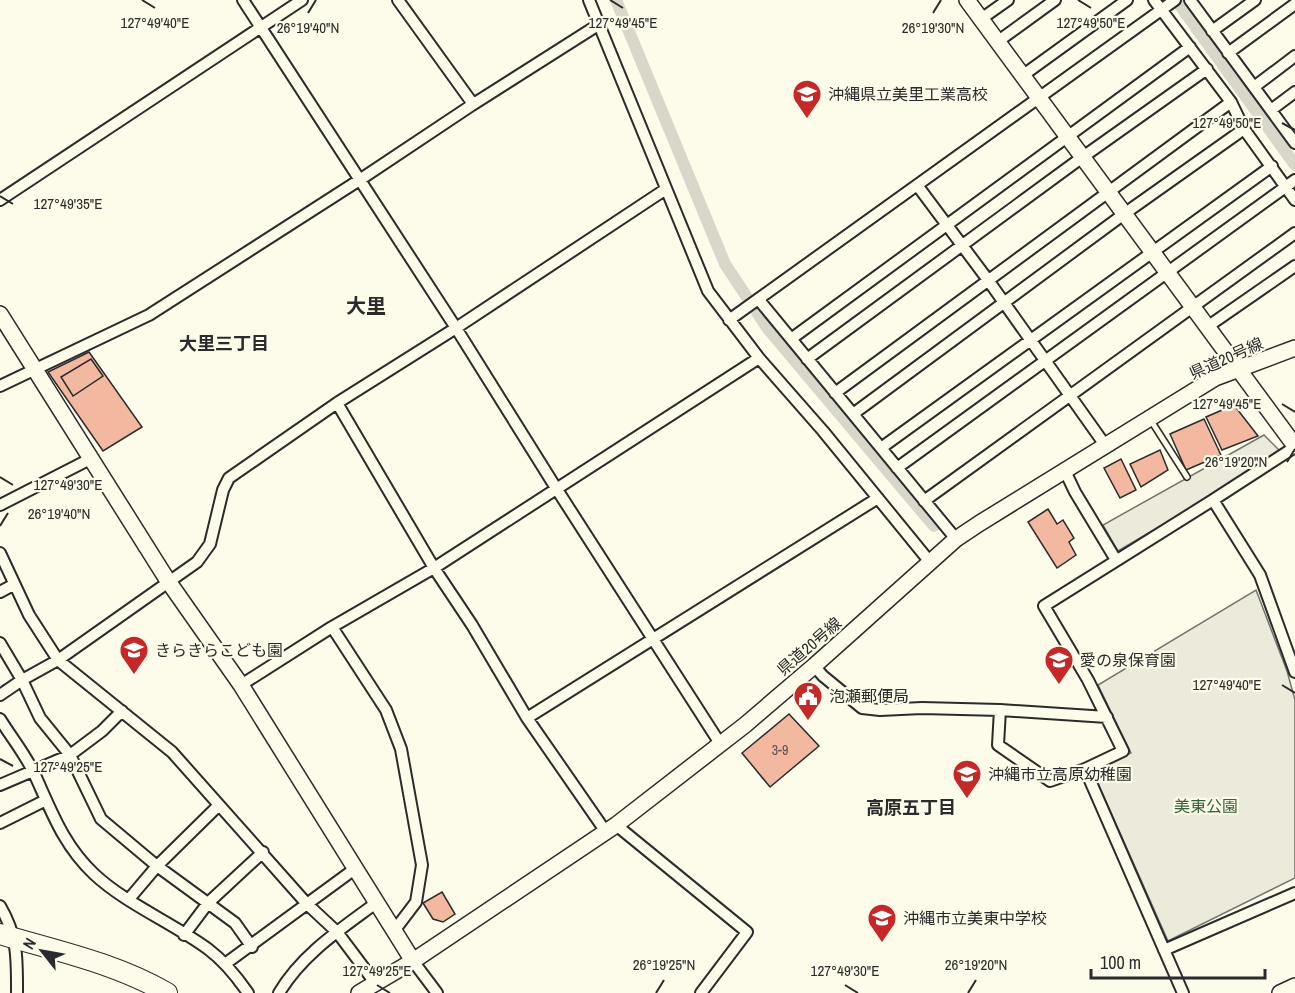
<svg xmlns="http://www.w3.org/2000/svg" width="1295" height="993" font-family="'Archivo Narrow','Noto Sans JP',sans-serif">
	<rect width="100%" height="100%" fill="#fdfbea"/>
	<!-- green -->
	<path fill="#ecebdb" stroke="#74746e" stroke-width="1.5" d="M 1256,590 L 1287,671 L 1295,700 L 1295,878 L 1168,941 L 1093,772 L 1131,753 L 1098,685 Z"/>
	<!-- parking -->
	<path fill="#eceadb" stroke="#74746e" stroke-width="1.5" d="M 1264,435 L 1283,454 L 1118,551 L 1103,525 Z"/>
	<g fill="none" stroke-linecap="round" stroke-linejoin="round">
		<!-- canal -->
		<path stroke="#d8d7c9" stroke-width="12" d="M 616,0 L 725,264 L 768,329 L 934,526
			M 1176,0 L 1295,165"/>
	</g>
	<!-- building -->
	<path fill="#f2b8a0" stroke="#2b2b2b" stroke-width="1.5" d="M 89,352 L 142,427 L 103,451 L 48,372 Z
		M 91,359 L 103,376 L 73,396 L 61,377 Z
		M 1234,405 L 1258,436 L 1222,450 L 1206,417 Z
		M 1204,419 L 1221,455 L 1186,470 L 1170,434 Z
		M 1160,450 L 1168,470 L 1141,487 L 1130,464 Z
		M 1121,459 L 1136,490 L 1120,498 L 1104,468 Z
		M 1048,509 L 1057,524 L 1063,520 L 1074,538 L 1069,542 L 1076,555 L 1057,568 L 1028,522 Z
		M 789,714 L 819,746 L 770,787 L 742,753 Z
		M 442,892 L 455,914 L 443,922 L 433,919 L 423,903 Z"/>
	<g fill="none" stroke-linecap="round" stroke-linejoin="round">
		<!-- lane casing -->
		<g stroke="#2b2b2b" stroke-width="8">
			<path id="lane" d="M 1150,419 L 1187,477"/>
		</g>
		<!-- street casing -->
		<g stroke="#2b2b2b" stroke-width="14">
			<path id="street" d="M 243,0 L 456,328 L 556,488 L 721,745
				M 398,0 L 473,104
				M 589,0 L 708,291 L 759,358 L 823,431 L 930,562
				M 1154,0 L 1231,102 L 1244,129 L 1295,200
				M 1190,0 L 1295,143
				M 981,19 L 1008,0
				M 1212,31 L 1255,0
				M 997,42 L 1055,0
				M 1228,53 L 1295,4
				M 1022,76 L 1127,0
				M 1254,87 L 1295,56
				M 1271,110 L 1295,92
				M 917,185 L 988,280 L 1105,445
				M 0,200 L 302,0
				M 759,300 L 956,539
				M 729,320 L 1175,0
				M 1207,327 L 1295,266
				M 791,339 L 1190,47
				M 807,359 L 1073,164 L 1207,69
				M 0,386 L 149,315 L 361,179 L 472,105 L 598,25
				M 835,393 L 1231,102
				M 337,403 L 434,568 L 472,625 L 527,718 L 606,832
				M 853,414 L 1124,214 L 1244,129
				M 881,448 L 1272,166
				M 897,468 L 1295,180
				M 1065,471 L 1075,492 L 1116,560
				M 1213,500 L 1295,447
				M 924,501 L 1295,233
				M 0,505 L 92,458
				M 0,553 L 29,615 L 58,660 L 172,752 L 307,904 L 337,932 L 376,984
				M 0,592 L 13,585
				M 332,627 L 386,710 L 401,749 L 422,865 L 416,902 L 394,931
				M 0,643 L 22,680 L 40,718 L 70,755 L 101,819 L 157,866 L 235,923 L 252,947
				M 814,666 L 823,676 L 862,708 L 880,710 L 922,708 L 1000,710 L 998,745 L 1050,781 L 1085,769 L 1123,751 L 1088,680 L 1044,606 L 1213,500 L 1260,575 L 1295,672
				M 241,685 L 332,627 L 434,568 L 759,358
				M 0,695 L 22,680 L 58,660 L 197,562 L 210,544 L 223,490 L 229,478 L 337,403 L 456,328 L 666,189
				M 1000,710 L 1107,717
				M 527,718 L 878,498
				M 0,719 C 11,737 25,754 34,773 C 51,810 63,845 94,874 C 126,904 173,923 208,949 C 224,961 237,977 248,993
				M 1085,769 L 1183,993
				M 0,785 L 70,755 L 102,731 L 122,711
				M 0,823 L 44,801
				M 616,825 L 747,932 L 701,993
				M 129,899 L 157,866 L 219,805
				M 0,906 C 18,937 17,958 17,993
				M 184,935 L 208,903 L 263,852
				M 1164,950 L 1295,893
				M 413,961 L 437,993
				M 225,964 L 356,868
				M 279,993 C 302,954 341,929 376,903"/>
		</g>
		<!-- secondary casing -->
		<g stroke="#2b2b2b" stroke-width="18">
			<path id="secondary" d="M 967,0 L 1295,446
				M 0,314 L 168,581 L 241,685 L 413,961
				M 359,993 L 413,961 L 616,825 L 745,725 L 814,666 L 956,539 L 980,523 L 1215,378 L 1295,348
				M 1280,993 L 1295,986"/>
		</g>
		<!-- highway casing -->
		<g stroke="#2b2b2b" stroke-width="22">
			<path id="highway" d="M 0,934 C 57,951 115,963 167,993"/>
		</g>
		<!-- lane -->
		<use href="#lane" stroke="#fdfbea" stroke-width="5"/>
		<!-- street -->
		<use href="#street" stroke="#fdfbea" stroke-width="10"/>
		<!-- secondary -->
		<use href="#secondary" stroke="#fdfbea" stroke-width="15"/>
		<!-- highway -->
		<use href="#highway" stroke="#fdfbea" stroke-width="20"/>
	</g>
	<!-- ticks -->
	<path fill="none" stroke="#2b2b2b" stroke-width="2" d="M 142,0 L 155,8M 610,0 L 623,8M 1078,0 L 1091,8M 308,13 L 316,0M 933,13 L 941,0M 1282,123 L 1295,130M 0,196 L 13,204M 1282,404 L 1295,412M 1287,462 L 1295,449M 0,477 L 13,485M 0,526 L 8,513M 1282,685 L 1295,693M 0,759 L 13,766M 377,985 L 390,993M 845,985 L 858,993M 656,993 L 664,980M 968,993 L 976,980"/>
	<!-- icons -->
	<defs>
		<g id="school-pin" transform="scale(1.5)"><path d="M0 17L-7.5 6A9.5 9.5 0 1 1 7.5 6Z" fill="#c62828" stroke="#fdfbea"/><path d="M0-5L7-2L0 1L-7-2ZM-4 1L0 2.5L4 1V4Q0 6-4 4Z" fill="#fff"/></g>
		<g id="civic-pin" transform="scale(1.5)"><path d="M0 17L-7.5 6A9.5 9.5 0 1 1 7.5 6Z" fill="#c62828" stroke="#fdfbea"/><path d="M-.6-6.5H3V-4.5H.6V-3L4-1V1h2V6H-6V1h2V-1L-.6-3ZM-1.2 2.5V6h2.4V2.5Z" fill="#fff"/></g>
	</defs>
	<g fill-rule="evenodd">
		<use href="#school-pin" x="807" y="94"/>
		<use href="#school-pin" x="134" y="650"/>
		<use href="#school-pin" x="1059" y="660"/>
		<use href="#civic-pin" x="808" y="696"/>
		<use href="#school-pin" x="967" y="774"/>
		<use href="#school-pin" x="882" y="918"/>
	</g>
	<g text-anchor="middle" stroke-width="4.5" stroke-linejoin="round" paint-order="stroke">
		<!-- number labels -->
		<g font-size="14" fill="#5d4e48">
			<text x="780" y="755">3-9</text>
		</g>
		<!-- poi labels -->
		<g font-size="16" fill="#2b2b2b" stroke="#fdfbea" text-anchor="start">
			<text x="828" y="100">沖縄県立美里工業高校</text>
			<text x="155" y="656">きらきらこども園</text>
			<text x="1080" y="666">愛の泉保育園</text>
			<text x="829" y="702">泡瀬郵便局</text>
			<text x="988" y="780">沖縄市立高原幼稚園</text>
			<text x="903" y="924">沖縄市立美東中学校</text>
		</g>
		<!-- street labels -->
		<g font-size="16" fill="#2b2b2b" stroke="#fdfbea">
			<text transform="translate(1226 358) rotate(-24)" y="6">県道20号線</text>
			<text transform="translate(809 646) rotate(-41)" y="6">県道20号線</text>
		</g>
		<!-- park labels -->
		<g font-size="16" fill="#34623c" stroke="#fdfbea">
			<text x="1206" y="812">美東公園</text>
		</g>
		<!-- neighbourhood labels -->
		<g font-size="18" font-weight="bold" fill="#2b2b2b" stroke="#fdfbea">
			<text x="224" y="350">大里三丁目</text>
			<text x="911" y="814">高原五丁目</text>
		</g>
		<!-- quarter labels -->
		<g font-size="20" font-weight="bold" fill="#2b2b2b" stroke="#fdfbea">
			<text x="366" y="313">大里</text>
		</g>
	</g>
	<g font-size="15" text-anchor="middle" fill="#2b2b2b" stroke="#fdfbea" stroke-width="4.5" stroke-linejoin="round" paint-order="stroke">
		<text x="155" y="28">127°49'40"E</text>
		<text x="623" y="28">127°49'45"E</text>
		<text x="1091" y="28">127°49'50"E</text>
		<text x="308" y="33">26°19'40"N</text>
		<text x="933" y="33">26°19'30"N</text>
		<text x="1227" y="128">127°49'50"E</text>
		<text x="68" y="209">127°49'35"E</text>
		<text x="1227" y="409">127°49'45"E</text>
		<text x="1236" y="467">26°19'20"N</text>
		<text x="68" y="490">127°49'30"E</text>
		<text x="59" y="519">26°19'40"N</text>
		<text x="1227" y="690">127°49'40"E</text>
		<text x="68" y="772">127°49'25"E</text>
		<text x="664" y="970">26°19'25"N</text>
		<text x="976" y="970">26°19'20"N</text>
		<text x="377" y="976">127°49'25"E</text>
		<text x="845" y="976">127°49'30"E</text>
	</g>
	<!-- north arrow -->
	<g transform="translate(42 951) rotate(301)" stroke="#fdfbea" stroke-width="4.5" paint-order="stroke">
	<path d="M0-4.5L10 22L0 15L-10 22Z" fill="#2b2b2b"/>
	<text y="-9" font-size="16" font-weight="bold" text-anchor="middle" fill="#2b2b2b">N</text>
	</g>
	<!-- scale -->
	<path d="M1091 969v9h174v-9" fill="none" stroke="#2b2b2b" stroke-width="3"/>
	<text x="1100" y="969" font-size="18" fill="#2b2b2b" stroke="#fdfbea" stroke-width="4.5" paint-order="stroke">100 m</text>
</svg>
